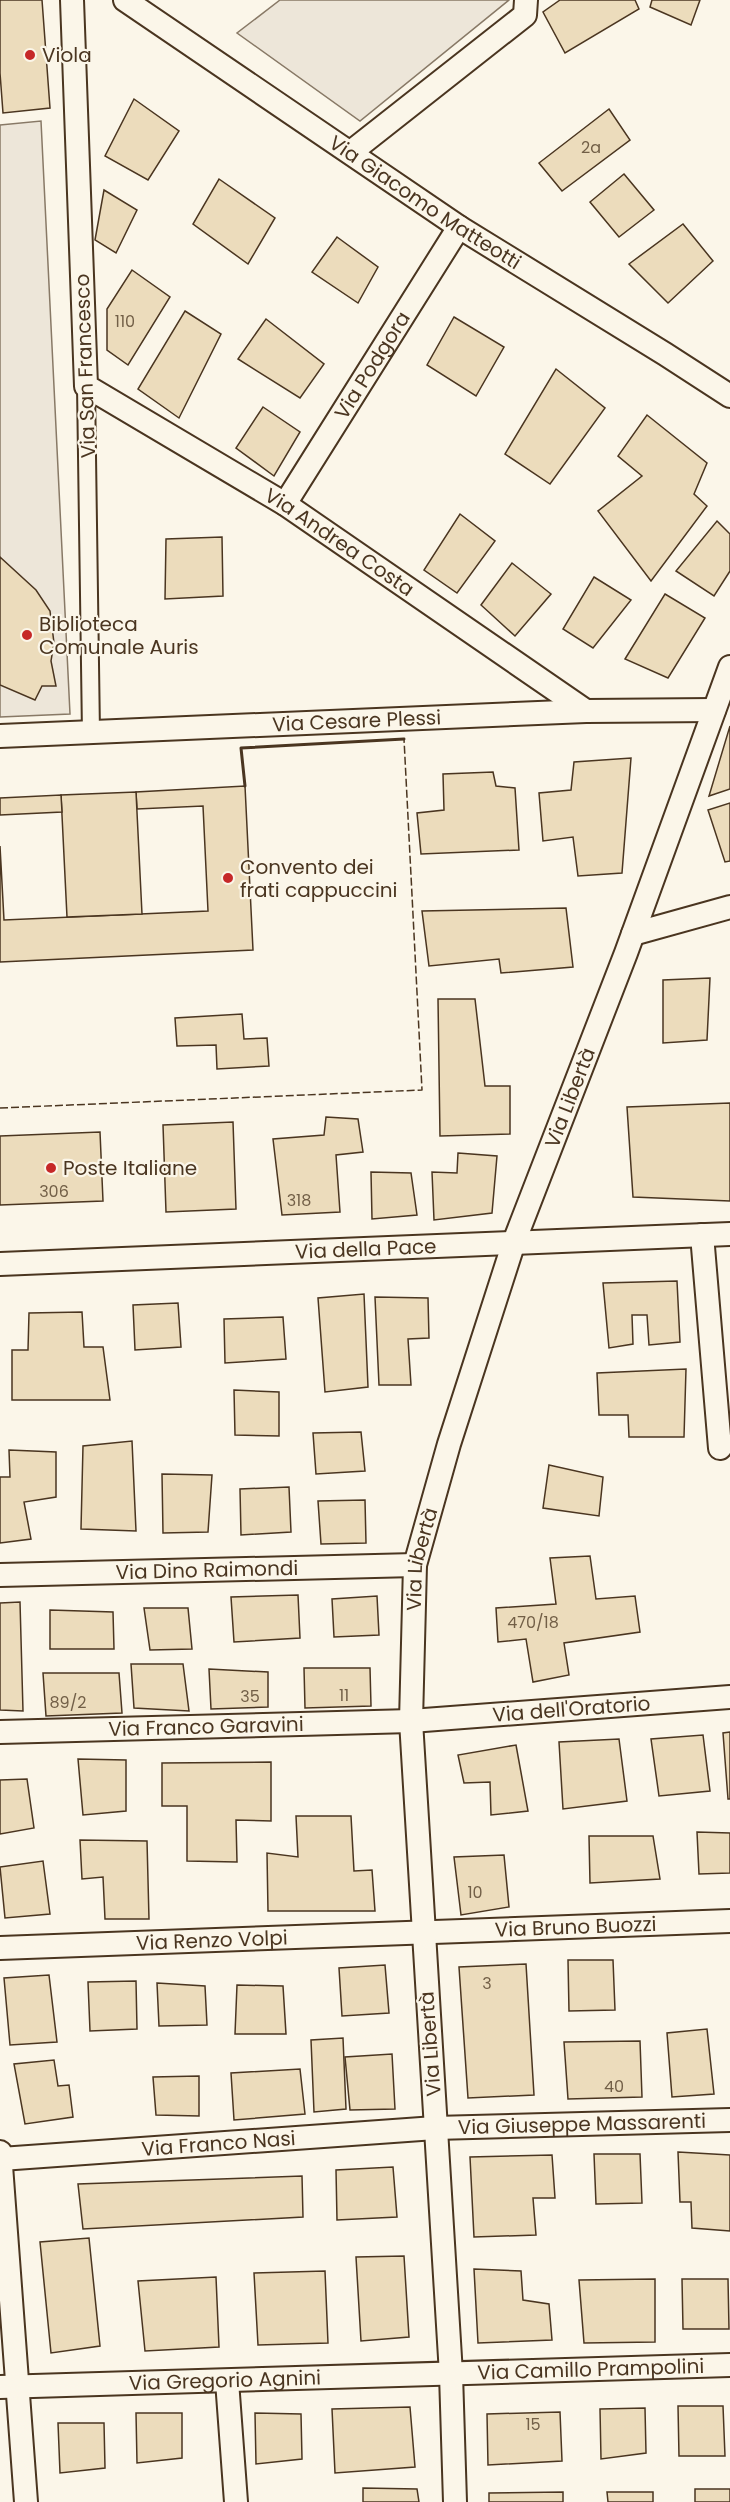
<svg xmlns="http://www.w3.org/2000/svg" width="730" height="2502" font-family="Poppins,sans-serif">
	<style>
		.green { fill: #ede6d9; stroke: #887966; stroke-width: 1.5 }
		.building { fill: #ecdcbc; stroke: #4a3520; stroke-width: 1.5 }
		.lines { fill: none; stroke-linecap: round; stroke-linejoin: round }
		.pedestrian-casing { stroke: #4a3520; stroke-width: 20 }
		.minor-casing { stroke: #4a3520; stroke-width: 26 }
		.pedestrian { stroke: #fbf6e9; stroke-width: 16 }
		.minor { stroke: #fbf6e9; stroke-width: 22 }
		.fence { stroke: #4a3520; stroke-width: 1.5; stroke-dasharray: 8 3; stroke-linecap: butt }
		.wall { stroke: #4a3520; stroke-width: 3 }
		.poi-dot { fill: #c62828; stroke: #fbf6e9; stroke-width: 2 }
		.labels { text-anchor: middle; dominant-baseline: central; stroke-width: 4.5; stroke-linejoin: round; paint-order: stroke }
		.number-label { font-size: 16px; fill: #725f47 }
		.poi-label { font-size: 20px; fill: #4a3520; stroke: #fbf6e9; text-anchor: start }
		.street-label { font-size: 20px; fill: #4a3520; stroke: #fbf6e9 }
	</style>
	<rect width="100%" height="100%" fill="#fbf6e9"/>
	<g class="green">
		<polygon points="280,0 509,0 360,121 237,33"/>
		<polygon points="41,121 70,714 0,717 0,125"/>
	</g>
	<g class="building">
		<polygon points="0,0 42,0 50,108 3,113 0,73"/>
		<polygon points="560,0 635,0 639,9 565,53 543,12"/>
		<polygon points="652,0 700,0 691,25 650,7"/>
		<polygon points="134,99 179,131 148,180 105,156"/>
		<polygon points="609,109 630,140 562,191 539,163"/>
		<polygon points="624,174 654,210 619,237 590,202"/>
		<polygon points="219,179 275,218 248,264 193,224"/>
		<polygon points="104,190 137,210 116,253 95,240"/>
		<polygon points="683,224 713,261 668,303 629,264"/>
		<polygon points="337,237 378,267 358,303 312,272"/>
		<polygon points="132,270 170,297 128,365 107,350 107,309"/>
		<polygon points="185,311 221,334 179,418 138,389"/>
		<polygon points="454,317 504,347 476,396 427,365"/>
		<polygon points="266,319 324,364 300,398 238,359"/>
		<polygon points="556,369 605,408 550,484 505,454"/>
		<polygon points="263,407 300,432 274,476 236,448"/>
		<polygon points="647,415 707,463 694,494 707,506 651,581 598,511 642,476 618,456"/>
		<polygon points="460,514 495,541 457,593 424,570"/>
		<polygon points="717,521 730,534 730,571 714,596 676,571"/>
		<polygon points="222,537 223,596 165,599 166,539"/>
		<polygon points="0,557 36,590 50,611 54,643 51,661 56,686 42,686 35,700 0,685"/>
		<polygon points="512,563 551,594 515,636 481,605"/>
		<polygon points="594,577 631,600 593,648 563,629"/>
		<polygon points="665,594 705,618 668,678 625,659"/>
		<polygon points="730,726 730,789 709,796"/>
		<polygon points="631,758 622,873 578,876 573,837 543,841 539,793 571,790 574,762"/>
		<polygon points="493,772 496,786 515,788 519,850 421,854 417,813 444,810 443,774"/>
		<polygon points="245,786 253,950 0,962 0,846 4,920 208,911 203,806 137,809 136,792"/>
		<polygon points="136,792 142,914 67,917 61,795"/>
		<polygon points="61,795 62,812 0,815 0,798"/>
		<polygon points="730,803 730,861 725,862 708,810"/>
		<polygon points="566,908 573,967 501,973 499,959 429,966 422,911"/>
		<polygon points="710,978 707,1040 663,1043 663,980"/>
		<polygon points="438,999 475,999 485,1086 510,1086 510,1134 440,1136"/>
		<polygon points="242,1014 244,1039 267,1038 269,1066 217,1069 216,1045 177,1046 175,1018"/>
		<polygon points="730,1103 730,1201 633,1197 627,1107"/>
		<polygon points="326,1117 358,1119 363,1152 336,1155 340,1212 282,1215 273,1139 324,1135"/>
		<polygon points="233,1122 236,1209 166,1212 163,1125"/>
		<polygon points="100,1132 103,1201 0,1205 0,1136"/>
		<polygon points="458,1153 497,1156 492,1213 434,1220 432,1172 457,1173"/>
		<polygon points="371,1172 411,1173 417,1215 372,1219"/>
		<polygon points="677,1281 680,1342 649,1345 647,1315 632,1315 633,1344 609,1348 603,1283"/>
		<polygon points="364,1294 368,1387 325,1392 318,1298"/>
		<polygon points="375,1297 428,1298 429,1338 408,1339 411,1385 379,1385"/>
		<polygon points="178,1303 181,1347 135,1350 133,1305"/>
		<polygon points="82,1312 84,1347 103,1347 110,1400 12,1400 12,1350 28,1350 29,1313"/>
		<polygon points="283,1317 286,1359 225,1363 224,1319"/>
		<polygon points="686,1369 684,1437 629,1437 628,1415 599,1415 597,1373"/>
		<polygon points="234,1390 279,1392 279,1436 235,1435"/>
		<polygon points="361,1432 365,1471 316,1474 313,1433"/>
		<polygon points="132,1441 136,1531 81,1529 83,1446"/>
		<polygon points="9,1450 56,1452 56,1497 24,1502 31,1539 0,1543 0,1477 10,1477"/>
		<polygon points="549,1465 603,1477 599,1516 543,1508"/>
		<polygon points="162,1474 212,1475 208,1532 163,1533"/>
		<polygon points="289,1487 291,1532 241,1535 240,1489"/>
		<polygon points="365,1500 366,1543 321,1544 318,1501"/>
		<polygon points="590,1556 596,1599 635,1596 640,1632 564,1643 569,1675 533,1682 526,1639 498,1642 496,1608 556,1604 550,1558"/>
		<polygon points="298,1595 300,1638 234,1642 231,1597"/>
		<polygon points="377,1596 379,1635 334,1637 332,1599"/>
		<polygon points="20,1602 23,1711 0,1710 0,1603"/>
		<polygon points="144,1608 188,1608 192,1649 150,1650"/>
		<polygon points="50,1610 113,1612 114,1649 50,1649"/>
		<polygon points="131,1664 183,1664 189,1711 134,1708"/>
		<polygon points="304,1668 370,1668 371,1706 305,1708"/>
		<polygon points="209,1669 268,1672 268,1707 211,1709"/>
		<polygon points="43,1673 119,1673 122,1713 46,1716"/>
		<polygon points="730,1732 730,1799 728,1799 723,1733"/>
		<polygon points="703,1735 710,1791 659,1796 651,1739"/>
		<polygon points="619,1739 627,1801 563,1809 559,1742"/>
		<polygon points="516,1745 528,1811 491,1815 490,1782 464,1783 458,1755"/>
		<polygon points="78,1759 126,1760 126,1811 83,1815"/>
		<polygon points="271,1762 271,1821 236,1820 237,1862 187,1861 187,1806 162,1806 162,1763"/>
		<polygon points="27,1779 34,1828 0,1834 0,1780"/>
		<polygon points="296,1816 351,1816 354,1871 372,1870 375,1911 268,1911 267,1853 298,1857"/>
		<polygon points="697,1832 730,1833 730,1873 699,1874"/>
		<polygon points="589,1836 653,1836 660,1879 590,1883"/>
		<polygon points="80,1840 147,1841 149,1919 105,1919 103,1877 82,1879"/>
		<polygon points="504,1855 509,1907 461,1915 454,1857"/>
		<polygon points="43,1861 50,1914 5,1918 0,1867"/>
		<polygon points="568,1960 613,1960 615,2010 569,2011"/>
		<polygon points="526,1964 534,2095 468,2098 459,1967"/>
		<polygon points="385,1965 389,2013 342,2016 339,1968"/>
		<polygon points="49,1975 57,2042 10,2045 4,1978"/>
		<polygon points="136,1981 137,2029 90,2031 88,1982"/>
		<polygon points="157,1983 205,1986 207,2025 159,2026"/>
		<polygon points="237,1985 283,1986 286,2034 235,2034"/>
		<polygon points="707,2029 714,2094 672,2097 667,2033"/>
		<polygon points="343,2038 346,2109 314,2112 311,2040"/>
		<polygon points="640,2041 642,2097 568,2099 564,2042"/>
		<polygon points="392,2054 395,2109 350,2110 345,2057"/>
		<polygon points="54,2060 58,2086 69,2085 73,2117 25,2124 14,2064"/>
		<polygon points="300,2069 305,2114 234,2120 231,2073"/>
		<polygon points="199,2076 199,2116 156,2115 153,2077"/>
		<polygon points="678,2152 730,2155 730,2231 692,2228 691,2202 680,2202"/>
		<polygon points="594,2154 640,2154 642,2203 596,2204"/>
		<polygon points="552,2155 555,2198 533,2198 536,2235 474,2237 470,2157"/>
		<polygon points="393,2167 397,2217 337,2220 336,2170"/>
		<polygon points="302,2176 303,2217 83,2229 78,2184"/>
		<polygon points="89,2238 100,2346 51,2353 40,2242"/>
		<polygon points="404,2256 409,2337 361,2341 356,2257"/>
		<polygon points="474,2269 521,2271 523,2300 549,2304 552,2340 478,2343"/>
		<polygon points="325,2271 328,2343 258,2345 254,2273"/>
		<polygon points="216,2277 219,2347 145,2351 138,2281"/>
		<polygon points="655,2279 655,2342 584,2343 579,2280"/>
		<polygon points="682,2279 728,2279 729,2329 683,2329"/>
		<polygon points="678,2406 723,2406 725,2456 679,2456"/>
		<polygon points="410,2407 415,2467 335,2473 332,2409"/>
		<polygon points="645,2408 646,2453 601,2459 600,2409"/>
		<polygon points="560,2412 562,2461 488,2465 487,2414"/>
		<polygon points="136,2413 182,2413 182,2458 137,2463"/>
		<polygon points="255,2413 301,2414 302,2459 256,2464"/>
		<polygon points="58,2423 104,2423 105,2468 60,2473"/>
		<polygon points="363,2488 417,2489 419,2502 363,2502"/>
		<rect x="695" y="2489" width="35" height="13"/>
		<polygon points="563,2492 563,2502 489,2502 489,2493"/>
		<polygon points="607,2492 653,2492 653,2502 608,2502"/>
	</g>
	<g class="lines">
		<g class="pedestrian-casing">
			<polyline id="pedestrian" points="86,386 91,733"/>
		</g>
		<g class="minor-casing">
			<g id="minor">
				<path id="s1" d="M72,0L86,386L285,504L586,711"/>
				<path id="s2" d="M125,0L459,227L665,354L730,396"/>
				<polyline points="351,152 525,15 526,0"/>
				<path id="s3" d="M285,504L459,227"/>
				<path id="s4" d="M0,736L586,711L714,710"/>
				<polyline points="633,934 730,907"/>
				<polyline points="702,1235 720,1448"/>
				<path id="s5" d="M0,1264L730,1234"/>
				<path id="s6" d="M0,1575L415,1565"/>
				<path id="s7" d="M0,1732L411,1721L730,1697"/>
				<path id="s8" d="M0,1948L730,1921"/>
				<polyline points="0,2152 26,2502"/>
				<path id="s9" d="M1,2159L435,2128L730,2120"/>
				<polyline points="227,2381 236,2502"/>
				<path id="s10" d="M0,2387L730,2365"/>
				<path id="s11" d="M455,2502L451,2374L411,1721L415,1565L449,1444L514,1242L626,953L730,667"/>
			</g>
		</g>
		<use href="#pedestrian" class="pedestrian"/>
		<use href="#minor" class="minor"/>
		<polyline class="fence" points="0,1108 422,1090 404,739"/>
		<polyline class="wall" points="245,786 241,748 404,739"/>
	</g>
	<g class="poi-dot">
		<circle cx="30" cy="55" r="6"/>
		<circle cx="27" cy="635" r="6"/>
		<circle cx="228" cy="878" r="6"/>
		<circle cx="51" cy="1168" r="6"/>
	</g>
	<g class="labels">
		<g class="number-label">
			<text x="591" y="147">2a</text>
			<text x="125" y="321">110</text>
			<text x="54" y="1191">306</text>
			<text x="299" y="1200">318</text>
			<text x="533" y="1622">470/18</text>
			<text x="344" y="1695">11</text>
			<text x="250" y="1696">35</text>
			<text x="68" y="1702">89/2</text>
			<text x="475" y="1892">10</text>
			<text x="487" y="1983">3</text>
			<text x="614" y="2086">40</text>
			<text x="533" y="2424">15</text>
		</g>
		<g class="poi-label">
			<text x="42" y="55">Viola</text>
			<text x="39" y="624">Biblioteca<tspan x="39" dy="23">Comunale Auris</tspan></text>
			<text x="240" y="867">Convento dei<tspan x="240" dy="23">frati cappuccini</tspan></text>
			<text x="63" y="1168">Poste Italiane</text>
		</g>
		<g class="street-label">
			<text stroke="none"><textPath href="#s2" startOffset="362">Via Giacomo Matteotti</textPath></text>
			<text stroke="none"><textPath href="#s3" startOffset="164">Via Podgora</textPath></text>
			<text transform="translate(85 366) rotate(-92)">Via San Francesco</text>
			<text stroke="none"><textPath href="#s1" startOffset="684">Via Andrea Costa</textPath></text>
			<text stroke="none"><textPath href="#s4" startOffset="357">Via Cesare Plessi</textPath></text>
			<text stroke="none"><textPath href="#s11" startOffset="1431">Via Libertà</textPath></text>
			<text stroke="none"><textPath href="#s5" startOffset="366">Via della Pace</textPath></text>
			<text stroke="none"><textPath href="#s11" startOffset="945">Via Libertà</textPath></text>
			<text stroke="none"><textPath href="#s6" startOffset="207">Via Dino Raimondi</textPath></text>
			<text stroke="none"><textPath href="#s7" startOffset="572">Via dell'Oratorio</textPath></text>
			<text stroke="none"><textPath href="#s7" startOffset="206">Via Franco Garavini</textPath></text>
			<text stroke="none"><textPath href="#s8" startOffset="576">Via Bruno Buozzi</textPath></text>
			<text stroke="none"><textPath href="#s8" startOffset="212">Via Renzo Volpi</textPath></text>
			<text transform="translate(430 2044) rotate(-94)">Via Libertà</text>
			<text stroke="none"><textPath href="#s9" startOffset="582">Via Giuseppe Massarenti</textPath></text>
			<text stroke="none"><textPath href="#s9" startOffset="218">Via Franco Nasi</textPath></text>
			<text stroke="none"><textPath href="#s10" startOffset="591">Via Camillo Prampolini</textPath></text>
			<text stroke="none"><textPath href="#s10" startOffset="225">Via Gregorio Agnini</textPath></text>
		</g>
	</g>
</svg>
